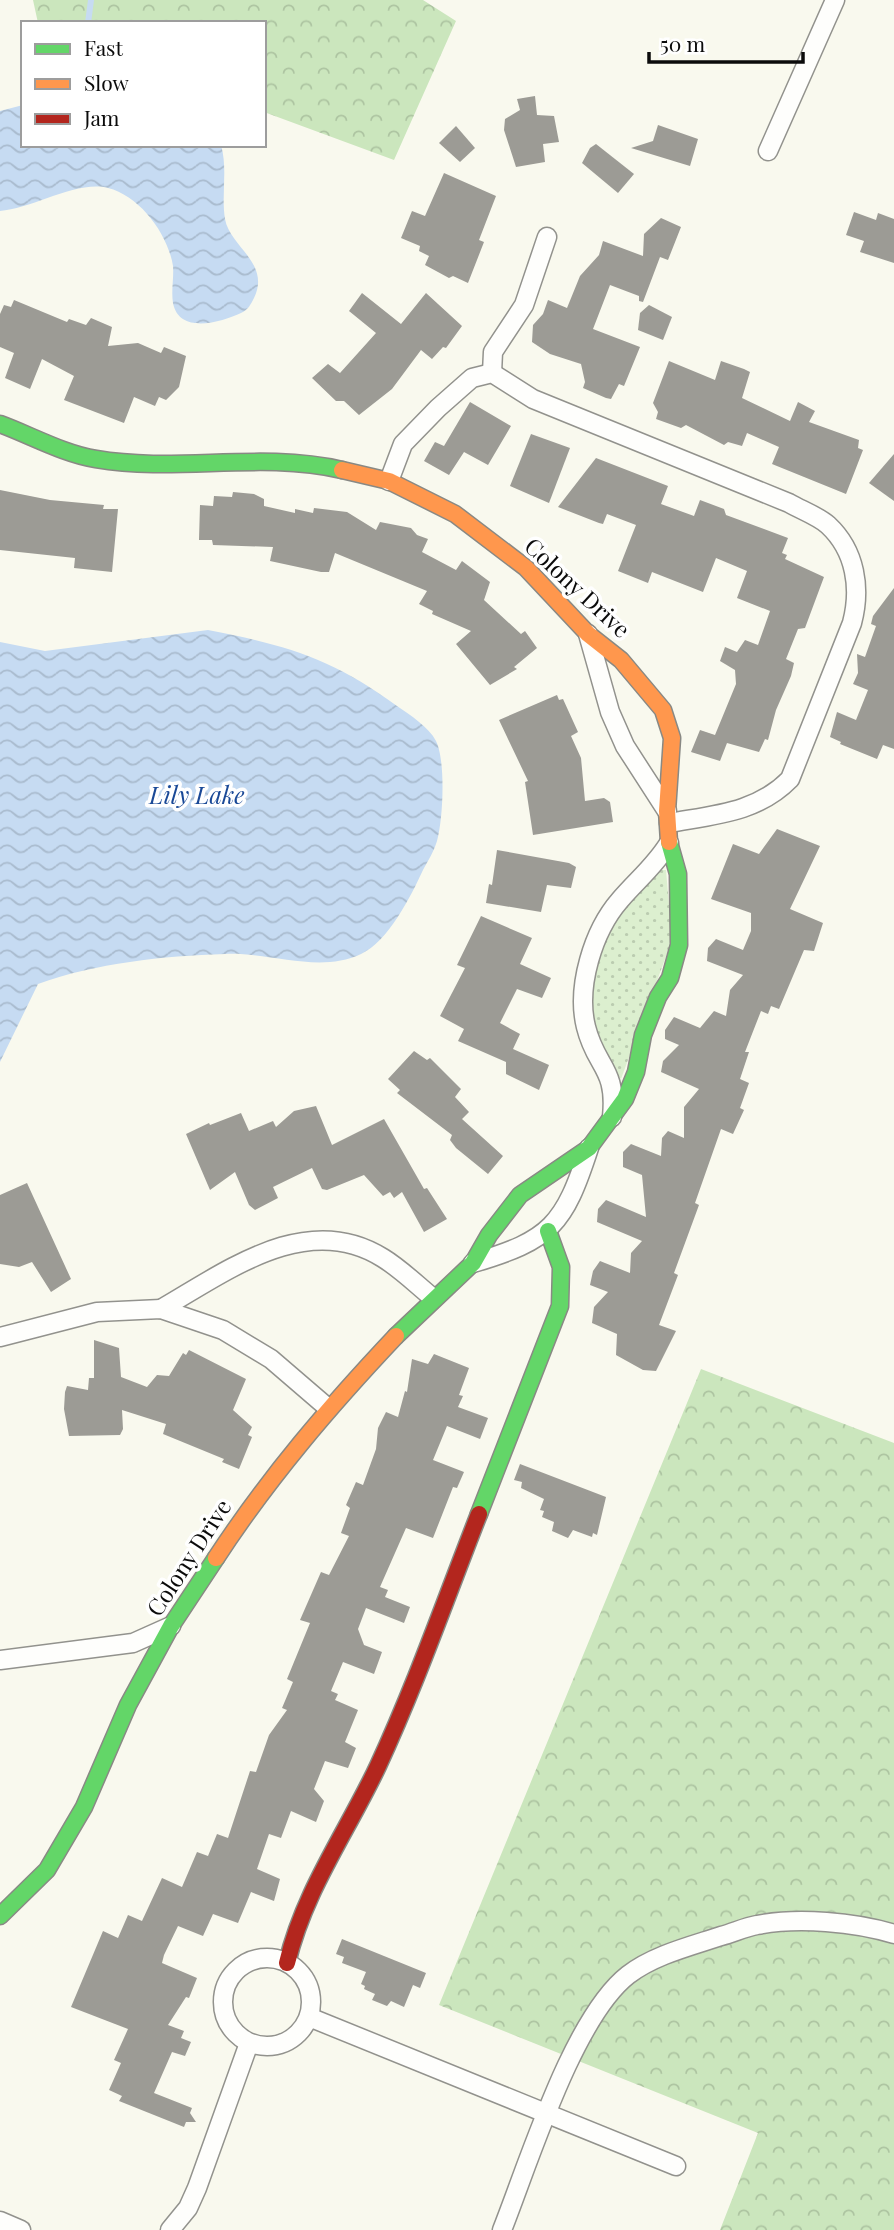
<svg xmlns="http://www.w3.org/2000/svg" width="894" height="2230" font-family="'Playfair Display',serif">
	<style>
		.grass { fill: url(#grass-dots) }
		.forest { fill: url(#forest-crowns) }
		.water { fill: url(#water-waves) }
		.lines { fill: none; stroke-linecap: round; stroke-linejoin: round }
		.stream { stroke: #c6dbf2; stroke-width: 6 }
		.building { fill: #9c9b95 }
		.street-casing { stroke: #92928d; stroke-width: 21 }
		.fast-casing { stroke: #898984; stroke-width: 19 }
		.slow-casing { stroke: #898984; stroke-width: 19 }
		.jam-casing { stroke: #898984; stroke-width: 19 }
		.street { stroke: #fefefc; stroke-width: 18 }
		.fast { stroke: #63d668; stroke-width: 16 }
		.slow { stroke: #ff974d; stroke-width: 16 }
		.jam { stroke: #b3261e; stroke-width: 16 }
		.labels { text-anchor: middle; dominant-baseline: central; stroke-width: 7; stroke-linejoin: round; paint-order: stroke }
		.street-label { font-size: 23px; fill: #0b0b0b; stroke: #fff }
		.water-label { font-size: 24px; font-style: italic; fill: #1a4997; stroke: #fff }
	</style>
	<defs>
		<pattern id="grass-dots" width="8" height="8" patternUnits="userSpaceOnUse" patternTransform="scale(1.75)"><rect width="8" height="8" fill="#dcefcf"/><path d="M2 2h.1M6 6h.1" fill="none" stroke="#bbccb0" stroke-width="1.8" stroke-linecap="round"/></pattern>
		<pattern id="forest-crowns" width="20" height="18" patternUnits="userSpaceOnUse" patternTransform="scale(1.75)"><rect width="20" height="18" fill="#cbe6bd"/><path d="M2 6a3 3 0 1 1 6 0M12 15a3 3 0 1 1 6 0" fill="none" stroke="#adc4a1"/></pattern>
		<pattern id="water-waves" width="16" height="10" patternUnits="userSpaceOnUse" patternTransform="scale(1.75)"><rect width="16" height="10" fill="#c6dbf2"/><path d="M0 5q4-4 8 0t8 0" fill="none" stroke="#a9bbce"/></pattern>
	</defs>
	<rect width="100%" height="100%" fill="#f9f9ee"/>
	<path class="grass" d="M659,870H666L672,940L621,1079C584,1038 584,975 609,927C620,904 641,887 659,870Z"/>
	<g class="forest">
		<polygon points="33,0 423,0 456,21 394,160 264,112 264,23 38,23"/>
		<polygon points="701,1369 894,1443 894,2230 720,2230 758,2133 439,2005"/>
	</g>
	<g class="water">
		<path d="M23,105V145H221C228,170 221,194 225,219C230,247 271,263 254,298C251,304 248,310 241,313C222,322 179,335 173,303C171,291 174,278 173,266C168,234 140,196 108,188C77,180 32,209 0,211V111Z"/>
		<path d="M208,630C286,645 332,658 397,706C410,715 429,727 436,741C446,761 443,820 437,841C434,851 428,861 423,870C411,896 388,942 361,954C319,974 270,952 225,954C163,956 96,963 38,984L0,1062V642L45,651Z"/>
	</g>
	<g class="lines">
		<polyline class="stream" points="88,23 91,0"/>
	</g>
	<g class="building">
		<polygon points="535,96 537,115 554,116 559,142 543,144 545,162 516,167 504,130 505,119 520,110 517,99"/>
		<polygon points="658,125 698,139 690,166 631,148 653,141"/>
		<polygon points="456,126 475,148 460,162 439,143"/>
		<polygon points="596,144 634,174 618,193 582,163 590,148"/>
		<polygon points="444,173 496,196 479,240 484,242 468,283 453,276 449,278 425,265 429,256 419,251 420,246 401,238 412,211 425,216"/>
		<polygon points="854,212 876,220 878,213 894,219 894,263 860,252 864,241 846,235"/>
		<polygon points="661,218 681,227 668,260 660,257 643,302 639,301 639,296 610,285 593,329 640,347 624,386 619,384 611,399 606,398 583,388 585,382 581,364 550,354 532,342 533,325 543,314 548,300 567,308 580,276 599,255 603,241 643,256 644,234"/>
		<polygon points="362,293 401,324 426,293 462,326 446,348 443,347 432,359 421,350 392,389 359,415 344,401 336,401 312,378 328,364 340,373 376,333 349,311"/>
		<polygon points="14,300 67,322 69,319 86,325 91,318 112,327 108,346 138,343 161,353 164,347 186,356 179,387 166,400 159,397 155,406 134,397 124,423 64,400 74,376 42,359 30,389 5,378 14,353 0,347 0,314 4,305 11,307"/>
		<polygon points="649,305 672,317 663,340 638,330 640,313"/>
		<polygon points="669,361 715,380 721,361 744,369 750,372 742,398 790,421 798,402 815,411 809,422 859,440 858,448 863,450 846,494 772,464 779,447 747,433 742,446 728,442 724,445 686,425 681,428 656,419 658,412 653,403"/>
		<polygon points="470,402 511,426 488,465 464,452 449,475 424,461 435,442 444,446"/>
		<polygon points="531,434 570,448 549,503 510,486"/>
		<polygon points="894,454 894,501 869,483"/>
		<polygon points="596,458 668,486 661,504 694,516 700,500 724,509 726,515 788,538 782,553 787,555 785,559 824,577 805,628 798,629 786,659 794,663 791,676 776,710 768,740 765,739 759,752 727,743 720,761 691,752 700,730 715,735 736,684 735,670 720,661 725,647 737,652 745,640 758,645 770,611 737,598 747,571 716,558 703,592 652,572 648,583 618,571 636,525 607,514 603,524 599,523 558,507"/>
		<polygon points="0,490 50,500 104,505 103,509 118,509 112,572 74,568 75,558 0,550"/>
		<polygon points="233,492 254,494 264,499 264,506 295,513 295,509 313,513 314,508 347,512 376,530 380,522 411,528 417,535 428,539 422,552 456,570 462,561 490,582 484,600 521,634 525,631 537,648 514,667 517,669 490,685 456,644 471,631 432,614 433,611 419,604 427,591 335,553 329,572 321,572 270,561 273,547 213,545 212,540 199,540 200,505 213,506 214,496 232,497"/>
		<polygon points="894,588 894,749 883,745 877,759 840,744 841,742 830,737 837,712 856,720 868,690 853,684 858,673 857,654 865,657 876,626 871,624 873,616"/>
		<polygon points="557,695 559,700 563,699 578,732 571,736 581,758 585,801 604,798 610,802 613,822 533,835 525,782 528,781 499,720"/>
		<polygon points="777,829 820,846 790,909 823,923 814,951 804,950 779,1009 771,1006 768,1014 761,1011 745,1052 749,1052 740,1079 749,1083 740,1108 744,1110 733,1134 721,1129 695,1203 699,1205 674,1273 678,1275 659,1325 676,1331 656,1371 643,1370 616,1355 617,1334 592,1323 594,1307 608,1292 590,1285 593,1271 600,1261 630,1273 631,1253 642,1241 597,1222 598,1209 606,1200 646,1217 642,1175 623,1167 623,1152 631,1144 661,1156 662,1138 668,1131 684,1138 684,1107 699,1089 661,1072 663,1061 679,1045 665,1039 665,1030 674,1017 700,1028 714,1011 726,1016 730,990 743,975 707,961 708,948 716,939 743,950 751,931 751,913 711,899 733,844 759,854"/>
		<polygon points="497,850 569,863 576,867 571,888 547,885 541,912 486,903 489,884 492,885"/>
		<polygon points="481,916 532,938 520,964 551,978 542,998 517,989 500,1023 520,1034 513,1049 549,1065 539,1090 506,1074 506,1062 458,1041 464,1029 440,1016 465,968 457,965"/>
		<polygon points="414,1051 427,1060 430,1058 461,1089 455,1097 469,1112 462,1119 503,1156 488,1174 456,1148 450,1140 452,1135 397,1093 400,1090 388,1079"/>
		<polygon points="316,1106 332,1145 384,1119 424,1189 427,1188 447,1219 424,1232 402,1192 394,1198 390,1192 383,1196 364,1175 327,1190 322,1189 312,1168 273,1187 278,1198 255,1210 249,1205 235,1172 210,1190 186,1134 209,1123 210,1125 241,1113 249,1131 273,1121 276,1127 294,1111"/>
		<polygon points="27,1183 71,1279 51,1292 32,1262 19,1267 0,1264 0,1195"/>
		<polygon points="94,1340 119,1348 121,1377 147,1387 157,1375 169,1376 183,1353 186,1355 189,1350 246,1379 233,1410 252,1427 248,1435 252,1437 239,1469 222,1462 224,1459 163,1434 166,1424 122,1410 123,1429 120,1435 69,1436 64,1409 65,1392 67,1386 88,1390 89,1378 94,1378"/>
		<polygon points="434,1354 469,1368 459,1395 463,1396 458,1407 488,1418 480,1439 447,1426 433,1460 464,1472 457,1488 453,1487 433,1538 406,1528 380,1587 388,1590 385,1597 410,1607 404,1623 366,1608 358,1629 364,1645 382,1652 374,1674 343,1662 331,1691 338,1694 335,1700 358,1710 345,1742 356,1748 348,1768 325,1761 314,1789 324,1801 316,1822 291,1811 281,1838 269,1834 257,1869 280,1879 274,1901 251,1892 238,1923 213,1914 203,1936 178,1926 164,1955 162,1963 197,1978 189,1998 186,1997 168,2025 184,2031 181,2038 191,2042 185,2056 172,2052 154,2093 192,2108 190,2113 196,2122 186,2122 184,2127 119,2101 122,2096 109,2090 121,2063 114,2060 128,2029 71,2007 103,1931 118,1938 128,1915 142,1921 162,1878 182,1887 197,1852 208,1856 217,1834 228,1838 250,1771 256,1772 269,1735 287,1710 282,1708 293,1682 287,1679 310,1623 300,1620 321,1572 329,1575 349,1536 341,1533 350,1508 346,1505 356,1482 363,1485 376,1449 378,1428 386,1412 398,1417 405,1391 407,1392 412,1359 428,1364"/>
		<polygon points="520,1464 606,1497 597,1535 593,1533 592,1537 573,1530 568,1538 552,1531 554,1522 542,1517 544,1511 540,1510 544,1499 521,1488 522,1482 514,1480"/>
		<polygon points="342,1939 426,1973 420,1988 413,1985 404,2007 391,2001 387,2006 372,2000 375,1994 364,1989 365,1986 361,1984 366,1972 342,1963 344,1957 336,1954"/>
	</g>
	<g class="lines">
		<g class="street-casing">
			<g id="street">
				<polyline points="768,151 835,0"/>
				<polyline points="492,373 493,352 524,305 547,237"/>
				<path d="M389,481L403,444L438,408L472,378L492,373L533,399L789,503C801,510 818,516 828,525C856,551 861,589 852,623L790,779C757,813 713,815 669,823"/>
				<polyline points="588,634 610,712 625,746 667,811"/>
				<path d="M612,1117C617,1067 596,1068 586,1027C576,987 593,931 620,900C637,880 655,866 669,843"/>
				<path d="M473,1263C551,1240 564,1225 589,1148"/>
				<path d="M161,1309C227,1271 307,1210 383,1258C401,1269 417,1285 433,1298"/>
				<polyline points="0,1337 97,1312 161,1309 223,1330 271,1359 328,1408"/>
				<polyline points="0,1660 133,1643 171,1626"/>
				<circle cx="267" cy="2002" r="44"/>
				<polyline points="309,2017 676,2166"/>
				<polyline points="0,2221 21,2230"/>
				<polyline points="170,2230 188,2208 197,2188 249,2043"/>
				<path d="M502,2230C529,2162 573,2018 628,1975C654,1955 691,1946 721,1936C733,1933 745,1927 757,1925C798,1917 855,1922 894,1934"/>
			</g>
		</g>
		<g class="fast-casing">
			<g id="fast">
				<path d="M0,424C30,435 64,454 96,459C177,473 260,451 342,470"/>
				<polyline points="396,1336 473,1263 489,1235 520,1195 589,1148 625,1099 636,1072 643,1035 658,997 670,978 679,945 678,874 669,842"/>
				<polyline points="479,1514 560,1306 561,1267 548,1231"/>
				<polyline points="0,1916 47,1870 84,1807 128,1705 171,1626 216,1558"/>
			</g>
		</g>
		<g class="slow-casing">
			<g id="slow">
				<polyline points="342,470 389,481 455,514 526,568 588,634 621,660 663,710 672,738 667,811 669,842"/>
				<path d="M216,1558C269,1477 330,1406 396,1336"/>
			</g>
		</g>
		<g class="jam-casing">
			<path id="jam" d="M287,1963C304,1891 347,1832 378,1766C416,1684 446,1598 479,1514"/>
		</g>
		<use href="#street" class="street"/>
		<use href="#fast" class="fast"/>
		<use href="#slow" class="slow"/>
		<use href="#jam" class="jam"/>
	</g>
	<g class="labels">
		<g class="street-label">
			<text transform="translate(578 587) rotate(43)">Colony Drive</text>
			<text transform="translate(188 1557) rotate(-57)">Colony Drive</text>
		</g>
		<g class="water-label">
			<text x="197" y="794">Lily Lake</text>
		</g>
	</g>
	<rect x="21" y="21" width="245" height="126" fill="#ffffff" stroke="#9d9d9d" stroke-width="2"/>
	<rect x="35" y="44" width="35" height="10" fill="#63d668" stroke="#9d9d9d" stroke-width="2"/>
	<text x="84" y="56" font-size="21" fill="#0b0b0b">Fast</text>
	<rect x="35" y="79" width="35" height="10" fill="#ff974d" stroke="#9d9d9d" stroke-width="2"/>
	<text x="84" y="91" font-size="21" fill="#0b0b0b">Slow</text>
	<rect x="35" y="114" width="35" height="10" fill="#b3261e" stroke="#9d9d9d" stroke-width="2"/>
	<text x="84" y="126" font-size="21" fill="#0b0b0b">Jam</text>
	<path d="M649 52v10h154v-10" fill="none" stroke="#0b0b0b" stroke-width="3.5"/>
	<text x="660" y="52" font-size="21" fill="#0b0b0b" stroke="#ffffff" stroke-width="5" paint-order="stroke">50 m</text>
</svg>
